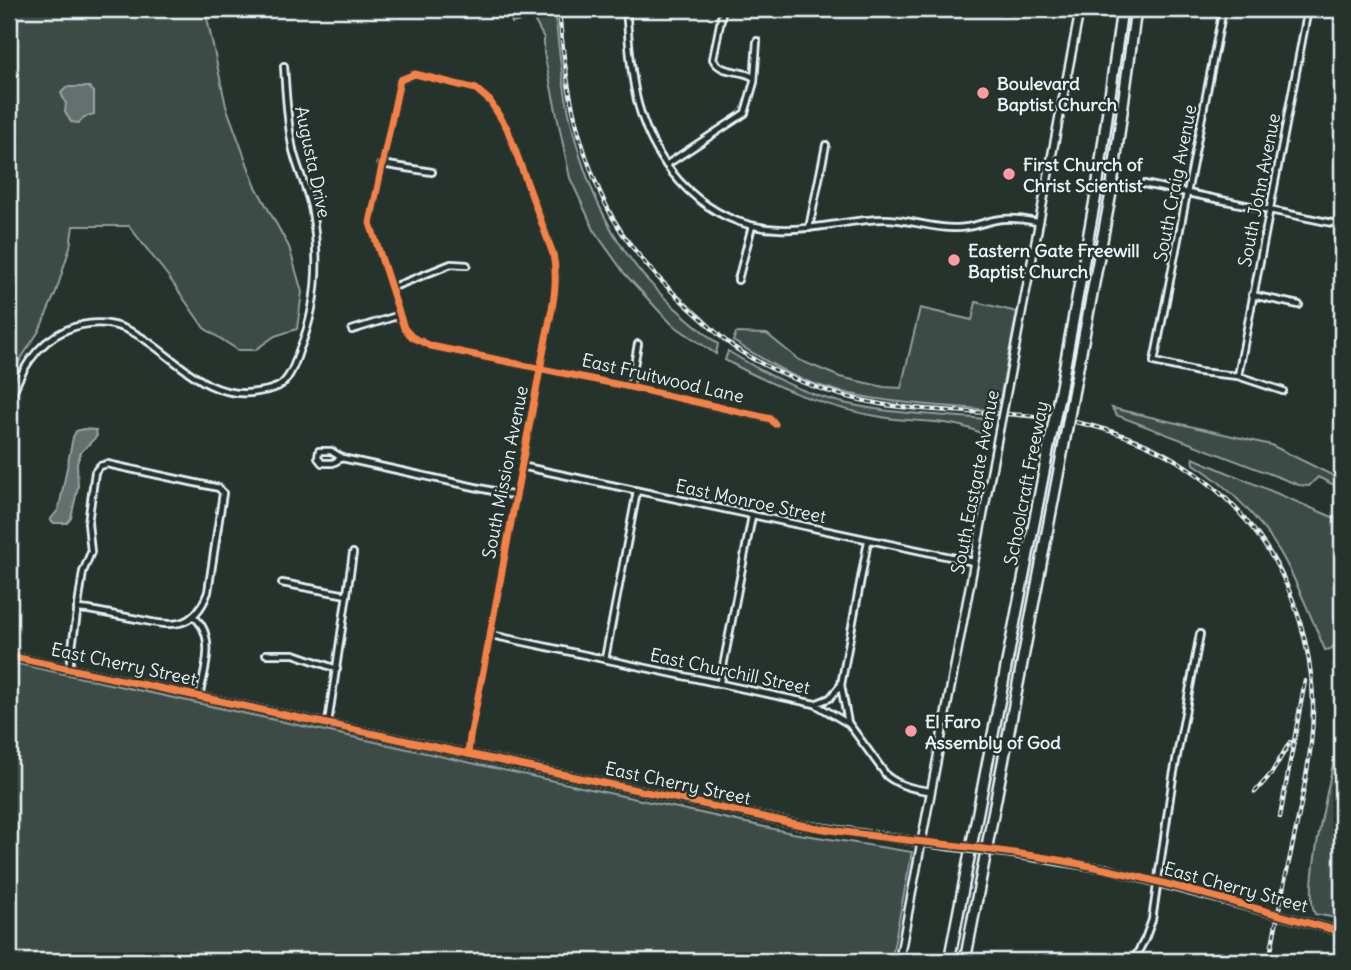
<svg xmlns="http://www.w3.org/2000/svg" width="1351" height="970" font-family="Delius,sans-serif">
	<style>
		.green { fill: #3e4b47; stroke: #939ea0; stroke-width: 2 }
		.water { fill: #636f6d; stroke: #98a3a5; stroke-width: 2 }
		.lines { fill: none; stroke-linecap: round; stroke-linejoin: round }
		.street-casing { stroke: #e8f1f8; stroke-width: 10 }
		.secondary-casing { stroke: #e8f1f8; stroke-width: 11 }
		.highway-casing { stroke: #e8f1f8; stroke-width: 14 }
		.street { stroke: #26332d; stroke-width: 4.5 }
		.secondary { stroke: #26332d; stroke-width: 6 }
		.highway { stroke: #26332d; stroke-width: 9 }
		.rail-casing { stroke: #e8f1f8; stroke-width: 4.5 }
		.rail { stroke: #26332d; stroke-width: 2; stroke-dasharray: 5; stroke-linecap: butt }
		.secondary-bridge-casing { stroke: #e8f1f8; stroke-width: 11; stroke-linecap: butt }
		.highway-bridge-casing { stroke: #e8f1f8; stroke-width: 14; stroke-linecap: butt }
		.secondary-bridge { stroke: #26332d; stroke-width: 6 }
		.highway-bridge { stroke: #26332d; stroke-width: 9 }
		.cycleway-casing { stroke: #26332d; stroke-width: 11 }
		.cycleway { stroke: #f48246; stroke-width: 7 }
		.poi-dot { fill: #ff9aa2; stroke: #26332d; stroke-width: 2.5 }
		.labels { text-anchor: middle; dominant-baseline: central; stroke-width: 5; stroke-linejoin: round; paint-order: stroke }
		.poi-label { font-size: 18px; font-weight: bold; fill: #e8f1f8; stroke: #26332d; text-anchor: start }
		.street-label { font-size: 18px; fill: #e8f1f8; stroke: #26332d }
	</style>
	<rect width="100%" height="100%" fill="#26332d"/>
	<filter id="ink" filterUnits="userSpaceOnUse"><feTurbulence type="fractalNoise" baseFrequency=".0143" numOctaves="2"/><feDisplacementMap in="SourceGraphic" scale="14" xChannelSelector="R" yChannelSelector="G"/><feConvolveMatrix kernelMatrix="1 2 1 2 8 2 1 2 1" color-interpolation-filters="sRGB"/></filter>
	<g filter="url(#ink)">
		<g class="green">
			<polygon points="9,9 205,9 226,106 255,185 289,247 302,292 297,329 275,336 255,350 238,350 204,328 168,276 129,226 73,226 70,247 56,292 39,331 20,360 9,385"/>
			<path d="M486,9H555C562,97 577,184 629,257C653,291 686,318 718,344L716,354L673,325L660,312L625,274L595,232L570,178L544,53V38L533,18L512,23L510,15L499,18L486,14Z"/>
			<path d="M976,302L1017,312L1000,399L990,410C925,404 855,403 794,376C773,366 753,353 733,341L736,333L767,334L799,360L840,377L884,387L901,388L920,308L972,320Z"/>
			<path d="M728,351C757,369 792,388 825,398C877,414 934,414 987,419L986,436C956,418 920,423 887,418C828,409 777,388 725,360Z"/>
			<polygon points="1112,408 1271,445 1342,480 1342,489 1318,477 1309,486 1299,485 1116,415"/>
			<path d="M1193,458L1342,521C1342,548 1347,623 1334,645C1331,650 1330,649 1325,650C1311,617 1298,583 1280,552C1259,518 1227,485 1194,464Z"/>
			<polygon points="9,662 792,833 912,852 891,961 9,961"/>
			<path d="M1342,722V919L1315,914C1301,890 1336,756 1342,722Z"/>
		</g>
		<g class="water">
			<polygon points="67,87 89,87 94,92 94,114 84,117 79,123 71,122 65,112 66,104 61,93"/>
			<polygon points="83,429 96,430 97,436 81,452 77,463 78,487 71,518 67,523 54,523 50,520 58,510 60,503 73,437 76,431"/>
		</g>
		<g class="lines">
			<g class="street-casing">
				<g id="street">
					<path d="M626,9C629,40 630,73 638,104C656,170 708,227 779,229C815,231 849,219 885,219C908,219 930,228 954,228C968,229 981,223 995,220C1010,217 1023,219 1037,222"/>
					<path d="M723,9L713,59C720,74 740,69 753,77"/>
					<polyline points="1223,9 1154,362 1199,372 1238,376 1283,391"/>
					<polyline points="381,164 432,172"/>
					<polyline points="666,165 745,113 754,82 757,41"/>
					<polyline points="1144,184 1342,225"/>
					<polyline points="809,228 826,145"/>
					<polyline points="738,280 752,226"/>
					<polyline points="391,288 451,264 467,265"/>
					<polyline points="1252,295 1299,305"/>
					<polyline points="352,330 400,315"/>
					<polyline points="1238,376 1308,9"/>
					<polyline points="630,387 638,344"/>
					<path d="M9,403C20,372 35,344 66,330C149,295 180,406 257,392C265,391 276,389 282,384C290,377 296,361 299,351C318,306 320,259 312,211C308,190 298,171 293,150C287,122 286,94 284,66"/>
					<polyline points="342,458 331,451 319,451 318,458 322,463 333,463 342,458 516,496"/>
					<polyline points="521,466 974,562"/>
					<polyline points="282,583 347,595"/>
					<path d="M193,616C217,635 205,670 199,696"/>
					<path d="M491,635L815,704L849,724L887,776C900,786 914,789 930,791"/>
					<polyline points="266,654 294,654 337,669"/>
					<polyline points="605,659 637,491"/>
					<path d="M69,668L83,572L91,552L88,523L95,472L100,466L107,464L219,488L223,493L208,592C194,630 172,627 137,619C121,616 105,613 89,610L77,609"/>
					<polyline points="720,682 752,516"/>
					<polyline points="815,704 830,698 840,686"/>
					<polyline points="328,723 353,553"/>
					<polyline points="848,723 841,685 868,541"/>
					<path d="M468,754L470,737C492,631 510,524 531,417C536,391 541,364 546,338C552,309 559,283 553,254L507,128L490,101L476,89L415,74L400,80L370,223L404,328L412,337L431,346L630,387L771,419L775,424"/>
					<polyline points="1133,961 1145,939 1152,920 1173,777 1200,634"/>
				</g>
			</g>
			<g class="secondary-casing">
				<g id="secondary">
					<polyline points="1006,395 1080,9"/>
					<polyline points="9,656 801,825 949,846"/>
					<polyline points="1009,853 1107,869 1342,932"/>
					<polyline points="899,961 999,431"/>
				</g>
			</g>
			<g class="highway-casing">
				<g id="highway">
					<polyline points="1061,387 1097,189 1122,9"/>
					<polyline points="1074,389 1111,193 1136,9"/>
					<polyline points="949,961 1049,446"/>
					<polyline points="965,961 1063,449"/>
				</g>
			</g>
			<use href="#street" class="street"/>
			<use href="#secondary" class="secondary"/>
			<use href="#highway" class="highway"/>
			<g class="rail-casing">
				<g id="rail">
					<path d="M559,9C564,75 575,140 604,201C626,248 665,287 703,320C713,330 724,340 735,348C778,376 830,395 880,404C940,414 1003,410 1064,420C1199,443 1294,537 1311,675C1318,727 1306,778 1296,829C1286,873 1277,917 1269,961"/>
					<polyline points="1255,792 1271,774 1290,742"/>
					<polyline points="1280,817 1305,681"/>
				</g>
			</g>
			<use href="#rail" class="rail"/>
			<g class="secondary-bridge-casing">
				<g id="secondary-bridge">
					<polyline points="999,431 1006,395"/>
					<polyline points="949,846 1009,853"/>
				</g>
			</g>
			<g class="highway-bridge-casing">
				<g id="highway-bridge">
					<polyline points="1049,446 1061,387"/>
					<polyline points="1063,449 1074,389"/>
				</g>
			</g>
			<use href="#secondary-bridge" class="secondary-bridge"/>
			<use href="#highway-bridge" class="highway-bridge"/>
			<g class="cycleway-casing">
				<g id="cycleway">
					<path d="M9,656L801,825C892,842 985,845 1075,863C1165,880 1253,909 1342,932"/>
					<path d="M468,754L470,737C492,631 510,524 531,417C536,391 541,364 546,338C552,309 559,283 553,254L507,128L490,101L476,89L415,74L400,80L370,223L404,328L412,337L431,346L630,387L771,419L775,424"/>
				</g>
			</g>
			<use href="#cycleway" class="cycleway"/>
		</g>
	</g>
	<g class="poi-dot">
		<circle cx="983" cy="93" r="7"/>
		<circle cx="1009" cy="174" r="7"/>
		<circle cx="954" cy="260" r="7"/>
		<circle cx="911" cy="731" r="7"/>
	</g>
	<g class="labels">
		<g class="poi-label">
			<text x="997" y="83">Boulevard<tspan x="997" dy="21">Baptist Church</tspan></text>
			<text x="1023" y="164">First Church of<tspan x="1023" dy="21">Christ Scientist</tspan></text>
			<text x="968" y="250">Eastern Gate Freewill<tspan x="968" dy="21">Baptist Church</tspan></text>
			<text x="925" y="721">El Faro<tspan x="925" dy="21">Assembly of God</tspan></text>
		</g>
		<g class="street-label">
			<text transform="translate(313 162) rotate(78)">Augusta Drive</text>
			<text transform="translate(1175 183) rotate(-79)">South Craig Avenue</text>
			<text transform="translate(1259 190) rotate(-79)">South John Avenue</text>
			<text transform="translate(663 378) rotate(13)">East Fruitwood Lane</text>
			<text transform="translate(505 472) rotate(-79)">South Mission Avenue</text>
			<text transform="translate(975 482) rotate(-79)">South Eastgate Avenue</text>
			<text transform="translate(1026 483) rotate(-79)">Schoolcraft Freeway</text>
			<text transform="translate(751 501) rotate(12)">East Monroe Street</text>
			<text transform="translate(124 664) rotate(12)">East Cherry Street</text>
			<text transform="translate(730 671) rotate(12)">East Churchill Street</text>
			<text transform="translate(678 783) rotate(12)">East Cherry Street</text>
			<text transform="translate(1236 887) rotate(15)">East Cherry Street</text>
		</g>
	</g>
	<rect width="1351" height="970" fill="none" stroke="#26332d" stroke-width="35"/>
	<rect x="18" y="18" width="1316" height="935" fill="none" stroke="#e8f1f8" stroke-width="2.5" filter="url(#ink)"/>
</svg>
